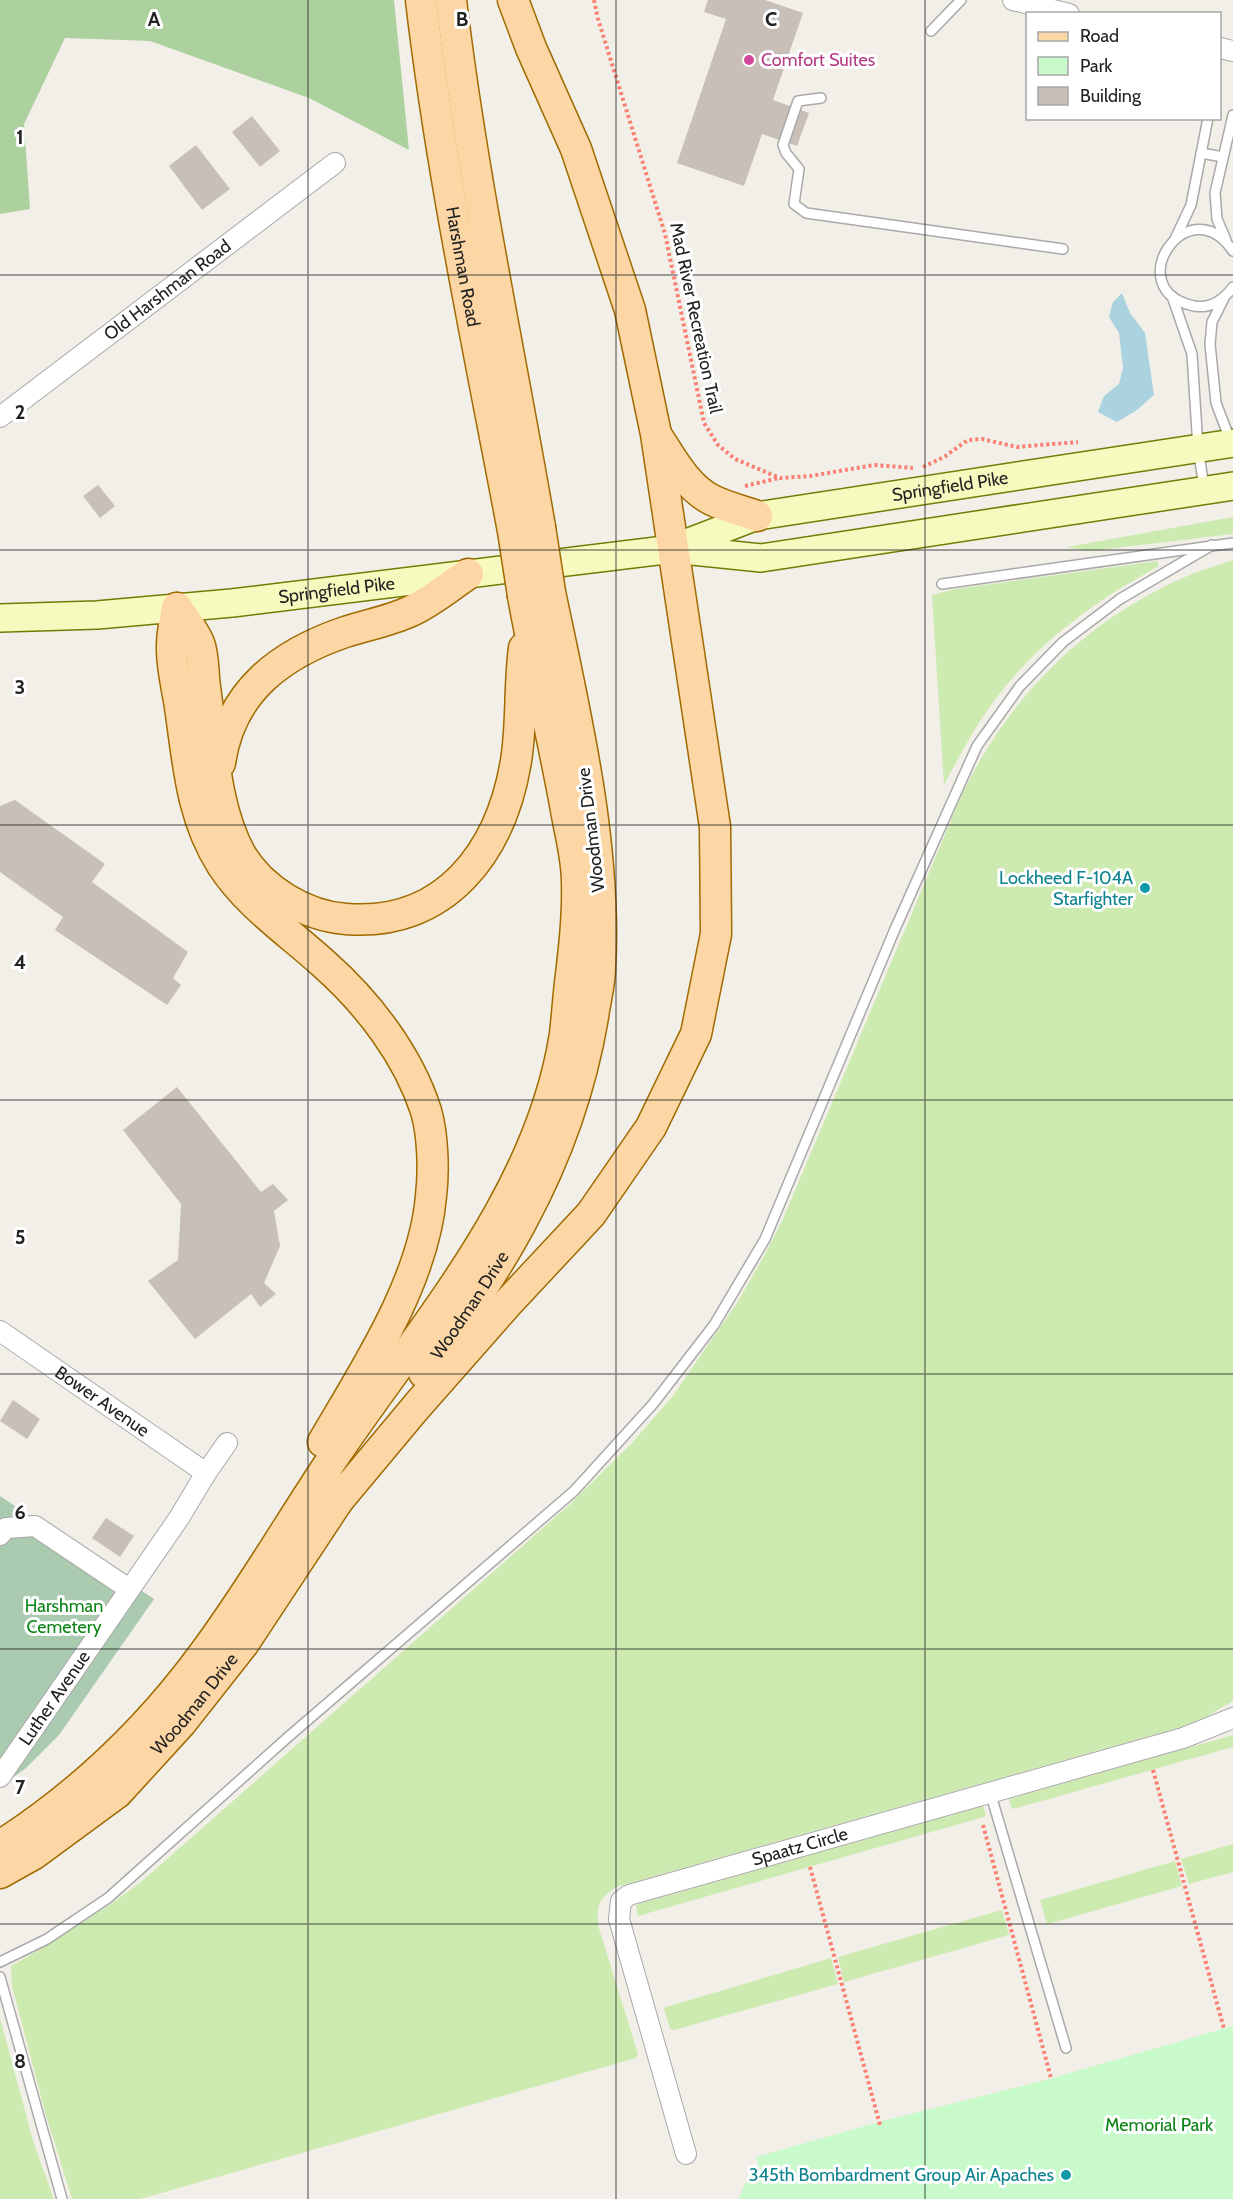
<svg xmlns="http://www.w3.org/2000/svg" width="1233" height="2199" font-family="Cabin,sans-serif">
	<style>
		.grass { fill: #cdebb0 }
		.forest { fill: #add19e }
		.cemetery { fill: #aacbaf }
		.park { fill: #c8facc }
		.water { fill: #aad3df }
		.building { fill: #c7bfb8 }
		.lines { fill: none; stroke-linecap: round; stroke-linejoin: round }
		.lane-casing { stroke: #a9a9a9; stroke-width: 12 }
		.street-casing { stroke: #a9a9a9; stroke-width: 22 }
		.secondary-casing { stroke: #707d05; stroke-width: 30 }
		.primary-casing { stroke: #a06b00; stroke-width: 33 }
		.path { stroke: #fa8072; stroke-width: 4; stroke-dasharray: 3 3; stroke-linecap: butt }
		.lane { stroke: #fff; stroke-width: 9 }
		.street { stroke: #fff; stroke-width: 20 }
		.secondary { stroke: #f7fabf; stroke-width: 27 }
		.primary { stroke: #fcd6a4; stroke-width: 30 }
		.primary-bridge-casing { stroke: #a06b00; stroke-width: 33; stroke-linecap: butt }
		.primary-bridge { stroke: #fcd6a4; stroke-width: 30 }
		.grid { fill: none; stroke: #222; stroke-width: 1.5; stroke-opacity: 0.55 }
		.hotel-dot { fill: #d1479c; stroke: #fff; stroke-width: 2 }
		.culture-dot { fill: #0f9aa8; stroke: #fff; stroke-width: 2 }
		.labels { text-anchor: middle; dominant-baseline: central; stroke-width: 6; stroke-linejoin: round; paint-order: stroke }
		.hotel-label { font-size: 18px; fill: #b23c85; stroke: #fff; text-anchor: start }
		.street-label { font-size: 18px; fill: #222; stroke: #fff }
		.culture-label { font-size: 18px; fill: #0d838f; stroke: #fff; text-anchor: end }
		.park-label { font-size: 18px; fill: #0c8416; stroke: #fff }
		.grid-label { font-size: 20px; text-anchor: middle; font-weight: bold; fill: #222; stroke: #fff; stroke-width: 6; stroke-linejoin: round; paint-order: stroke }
	</style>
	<rect width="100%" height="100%" fill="#f2efe9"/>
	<g class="grass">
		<polygon points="1233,517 1233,534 1090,551 1067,547"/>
		<path d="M1233,560V1701L1204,1718L1178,1728L616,1887C599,1900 597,1903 598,1925L638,2054L636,2058L140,2199H72L45,2112L12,1986L11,1966C57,1940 100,1913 142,1881L568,1506L630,1445L672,1397L737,1303L764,1256L783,1219L963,792C1011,695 1085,621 1185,577C1200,570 1217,566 1233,560Z"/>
		<path d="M1157,561L1159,566C1102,597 1046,636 1005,687C980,717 962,751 944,785L932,595L955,589Z"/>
		<polygon points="1233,1735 1233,1747 1013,1809 1011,1807 1009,1799"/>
		<polygon points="983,1806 986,1815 984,1817 638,1916 636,1905 638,1904"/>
		<polygon points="1233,1844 1233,1872 1189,1884 1181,1859"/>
		<polygon points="1175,1861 1182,1886 1047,1924 1040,1900"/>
		<polygon points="1002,1910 1009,1935 844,1982 838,1957"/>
		<polygon points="831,1958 838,1984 674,2030 670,2029 664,2009 666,2007"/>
		<polygon points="0,2018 34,2144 54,2199 0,2199"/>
	</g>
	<polygon class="forest" points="0,0 394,0 409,150 309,98 150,41 65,38 24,124 30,209 0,214"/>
	<polygon class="cemetery" points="0,1496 154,1599 59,1735 26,1768 0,1787"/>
	<path class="park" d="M1233,2026V2199H739C743,2186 748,2176 759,2167L756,2157L879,2122L1042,2081Z"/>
	<polygon class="water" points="1122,293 1130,313 1145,333 1154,395 1137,410 1117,422 1098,412 1104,396 1119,384 1123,368 1119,333 1109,317 1113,302"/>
	<g class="building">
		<polygon points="708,0 765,0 803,13 773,100 809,113 797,146 762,134 744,186 677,163 726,19 704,12"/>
		<polygon points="252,116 280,151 260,167 232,132"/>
		<polygon points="196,145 230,189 202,210 169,166"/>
		<polygon points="98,485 115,506 100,518 83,496"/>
		<polygon points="15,800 105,864 92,882 188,952 173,978 181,985 167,1005 55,930 63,917 0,872 0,806"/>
		<polygon points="177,1087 261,1192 273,1184 288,1200 274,1211 280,1246 264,1283 276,1294 260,1307 251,1294 195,1339 148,1281 178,1260 181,1204 123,1130"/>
		<polygon points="13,1400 40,1419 27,1439 0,1421"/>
		<polygon points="106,1518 134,1536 120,1557 92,1538"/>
	</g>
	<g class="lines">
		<g class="lane-casing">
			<g id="lane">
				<polyline points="931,31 961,0"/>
				<polyline points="821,98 798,101 783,145 786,153 799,169 794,204 806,213 1063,249"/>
				<polyline points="1201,153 1223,157"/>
				<polyline points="1175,239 1191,205 1208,118"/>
				<polyline points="1226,240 1217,219 1215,193 1233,115"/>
				<path d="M1233,251C1188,185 1118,290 1194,306C1211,309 1224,299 1233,287"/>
				<polyline points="1172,296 1192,354 1198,448 1204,487"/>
				<polyline points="1224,298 1212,322 1210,344 1216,403 1231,442"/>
				<polyline points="942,584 1233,543"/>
				<polyline points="990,1792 1066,2048"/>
				<polyline points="0,1962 47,1939 108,1898 287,1738 574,1491 653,1404 714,1325 765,1239 895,929 977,746 1020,686 1063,642 1120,599 1212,545"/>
				<polyline points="0,1977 62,2199"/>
			</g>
		</g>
		<g class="street-casing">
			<g id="street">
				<polyline points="1013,0 1069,14"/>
				<polyline points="1220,48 1233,51"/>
				<path id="s1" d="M0,417L335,163"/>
				<path id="s2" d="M0,1331L206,1473"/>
				<polyline points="0,1535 6,1528 35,1526 129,1589"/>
				<path id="s3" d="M0,1777L179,1518L206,1473L227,1443"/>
				<path id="s4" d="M686,2154L619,1919L621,1901L629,1895L1183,1738L1233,1718"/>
			</g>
		</g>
		<g class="secondary-casing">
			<g id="secondary">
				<path id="s5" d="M676,547L757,516L1233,443"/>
				<path id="s6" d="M0,618L97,615L232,603L673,549L761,558L1233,486"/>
			</g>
		</g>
		<g class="primary-casing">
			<g id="primary">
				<path id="s7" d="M421,0C442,179 480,355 513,531"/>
				<path d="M451,0C472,177 510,352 540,527"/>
				<path d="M659,439C673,461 688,488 712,500C726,507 743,511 757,516"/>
				<path d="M177,608C175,620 172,633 172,645C171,665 177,687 180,707C188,762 191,817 222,865C248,905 290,933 324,964C368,1003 408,1055 426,1111C433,1135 434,1171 431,1196C424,1281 365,1370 323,1442"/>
				<path d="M177,608C184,619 194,631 199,643C204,655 203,674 205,687C213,742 214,807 241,855C262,890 305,916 346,919C445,927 501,852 516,761C522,724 519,686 524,648"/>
				<path d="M220,763C230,691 281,654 345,632C366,625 390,621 411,611C431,602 450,586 468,574"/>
				<path id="s8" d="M424,1373C458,1324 494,1274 522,1221C556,1158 581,1088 593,1017C595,1001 600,984 600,968C607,845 575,712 550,592"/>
				<polyline points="336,1503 417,1406 506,1305 591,1214 651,1127 696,1034 716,934 715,827 656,434 630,310 576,149 531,48 513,0"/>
				<path d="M0,1846C81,1794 148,1730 205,1652C251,1590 290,1522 333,1458C422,1326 540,1196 565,1034C567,1017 568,1000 570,983C574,950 578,916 577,882C577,858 570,833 566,810C553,738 536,668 523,596"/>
				<path id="s9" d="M0,1873L34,1854L117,1793L181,1723L244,1643L347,1487"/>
			</g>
		</g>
		<g class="path">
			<polyline points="594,0 598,19 665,234 704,423 718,445 735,459 780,478 810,476 875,465 913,468"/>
			<polyline points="923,467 944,457 968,440 982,439 1017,447 1078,442"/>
			<polyline points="745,486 779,478"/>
			<polyline points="1153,1770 1224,2029"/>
			<polyline points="983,1825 1051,2078"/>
			<polyline points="810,1867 880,2125"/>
		</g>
		<use href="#lane" class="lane"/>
		<use href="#street" class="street"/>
		<use href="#secondary" class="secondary"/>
		<use href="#primary" class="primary"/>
		<g class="primary-bridge-casing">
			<g id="primary-bridge">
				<polyline points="540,527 550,592"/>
				<polyline points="513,531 523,596"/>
			</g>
		</g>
		<use href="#primary-bridge" class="primary-bridge"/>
	</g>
	<path class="grid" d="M308,0V2199M616,0V2199M925,0V2199M0,275H1233M0,550H1233M0,825H1233M0,1100H1233M0,1374H1233M0,1649H1233M0,1924H1233"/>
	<circle class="hotel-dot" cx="749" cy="60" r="6"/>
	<g class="culture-dot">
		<circle cx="1145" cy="888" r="6"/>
		<circle cx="1066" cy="2175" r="6"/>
	</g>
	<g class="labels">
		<g class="hotel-label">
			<text x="761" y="60">Comfort Suites</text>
		</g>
		<g class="street-label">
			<text stroke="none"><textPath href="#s7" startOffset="270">Harshman Road</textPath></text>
			<text stroke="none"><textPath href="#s1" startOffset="210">Old Harshman Road</textPath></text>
			<text transform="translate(696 318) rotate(78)">Mad River Recreation Trail</text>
			<text stroke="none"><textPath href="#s5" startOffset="282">Springfield Pike</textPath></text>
			<text stroke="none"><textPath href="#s6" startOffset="338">Springfield Pike</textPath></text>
			<text transform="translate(591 830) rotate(-97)">Woodman Drive</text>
			<text stroke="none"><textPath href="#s8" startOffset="82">Woodman Drive</textPath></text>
			<text stroke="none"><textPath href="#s2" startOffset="124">Bower Avenue</textPath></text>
			<text stroke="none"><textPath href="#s3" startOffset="96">Luther Avenue</textPath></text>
			<text stroke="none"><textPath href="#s9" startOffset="260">Woodman Drive</textPath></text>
			<text stroke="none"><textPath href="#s4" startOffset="450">Spaatz Circle</textPath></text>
		</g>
		<g class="culture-label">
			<text x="1133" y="878">Lockheed F-104A<tspan x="1133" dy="21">Starfighter</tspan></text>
			<text x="1054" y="2175">345th Bombardment Group Air Apaches</text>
		</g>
		<g class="park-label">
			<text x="64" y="1606">Harshman<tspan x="64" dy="21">Cemetery</tspan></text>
			<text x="1159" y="2125">Memorial Park</text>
		</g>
	</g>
	<g class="grid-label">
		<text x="154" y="26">A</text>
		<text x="462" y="26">B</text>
		<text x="771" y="26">C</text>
		<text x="20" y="144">1</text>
		<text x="20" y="419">2</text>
		<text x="20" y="694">3</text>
		<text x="20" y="969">4</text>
		<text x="20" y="1244">5</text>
		<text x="20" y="1519">6</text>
		<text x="20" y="1794">7</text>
		<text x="20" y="2068">8</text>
	</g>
	<rect x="1026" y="12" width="195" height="108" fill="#ffffff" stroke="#a7a7a7" stroke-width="1.5"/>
	<rect x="1038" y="32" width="30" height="9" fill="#fcd6a4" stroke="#a7a7a7" stroke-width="1.5"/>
	<text x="1080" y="42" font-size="18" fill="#222222">Road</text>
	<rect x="1038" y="57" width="30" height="18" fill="#c8facc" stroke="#a7a7a7" stroke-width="1.5"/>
	<text x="1080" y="72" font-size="18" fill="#222222">Park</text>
	<rect x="1038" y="87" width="30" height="18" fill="#c7bfb8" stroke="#a7a7a7" stroke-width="1.5"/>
	<text x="1080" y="102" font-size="18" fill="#222222">Building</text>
</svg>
